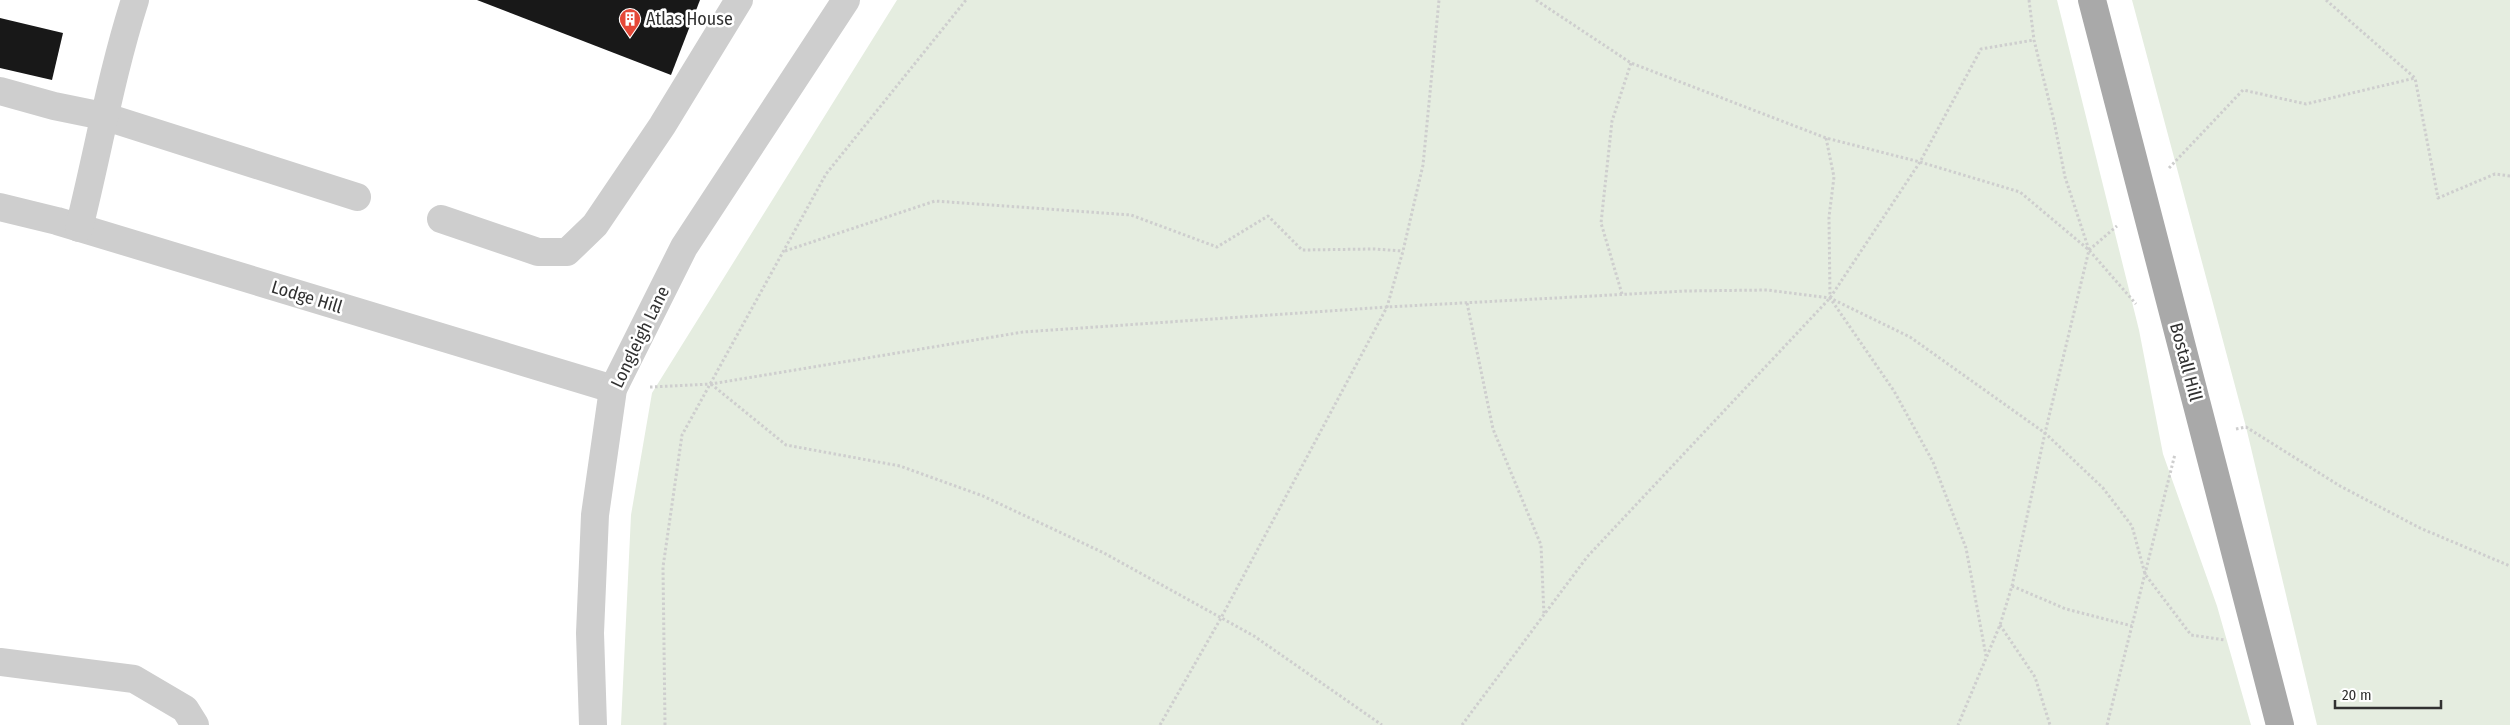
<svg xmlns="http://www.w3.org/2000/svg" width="2510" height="725" font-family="'Fira Sans Condensed',sans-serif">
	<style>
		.green { fill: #e5ede0 }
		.building { fill: #181818 }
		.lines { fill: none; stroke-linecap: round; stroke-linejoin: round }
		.path { stroke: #cecece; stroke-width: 3; stroke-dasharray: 2.5 2.5; stroke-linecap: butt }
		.minor { stroke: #cecece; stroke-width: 28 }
		.major { stroke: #a9a9a9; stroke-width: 28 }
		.labels { text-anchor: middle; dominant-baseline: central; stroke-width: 5; stroke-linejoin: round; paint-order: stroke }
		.poi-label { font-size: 18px; fill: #313131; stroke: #fff; text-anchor: start }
		.street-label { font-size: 18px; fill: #313131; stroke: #fff }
	</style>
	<rect width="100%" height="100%" fill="#fff"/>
	<g class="green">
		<polygon points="897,0 2057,0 2139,330 2163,454 2217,606 2251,725 621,725 631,515 652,393"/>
		<polygon points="2132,0 2510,0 2510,725 2317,725 2246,427"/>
	</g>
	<g class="building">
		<polygon points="477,0 700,0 671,75"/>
		<polygon points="0,18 63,33 52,80 0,68"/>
	</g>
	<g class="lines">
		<g class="path">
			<polyline points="1536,0 1631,63 1826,138 1920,162 2020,192 2089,250 2136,304"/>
			<polyline points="2029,0 2034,40 2054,121 2065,177 2089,250 2045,433 2103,488 2132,526 2145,574 2191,635 2225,640"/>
			<polyline points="2326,0 2415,78 2438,198 2495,174 2510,176"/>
			<polyline points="1826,138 1834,177 1829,217 1830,298 1894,391 1933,462 1966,548 1986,656"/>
			<polyline points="2169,168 2243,90 2306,104 2415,78"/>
			<polyline points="2089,250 2117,226"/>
			<polyline points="785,251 935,201 1131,215 1217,247 1268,216 1302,250 1374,249 1403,251"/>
			<polyline points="1622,294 1601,223 1612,121 1631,63"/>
			<polyline points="1467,303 1493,429 1541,545 1544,615"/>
			<polyline points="711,384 786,445 900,466 983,496 1104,553 1254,636 1382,725"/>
			<polyline points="650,387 711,384 1023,332 1387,307 1686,291 1767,290 1830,298 1910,337 2045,433 2012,586 2000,625 1958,725"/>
			<polyline points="2236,429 2246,427 2340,486 2420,528 2510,566"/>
			<polyline points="2012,586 2066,609 2132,626"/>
			<polyline points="2000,625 2035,677 2050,725"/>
			<polyline points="665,725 663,567 682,435 826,174 966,0"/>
			<polyline points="1160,725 1221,618 1387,307 1403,251 1423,165 1439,0"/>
			<polyline points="1462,725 1587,557 1830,298 1920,162 1981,49 2034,40"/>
			<polyline points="2107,725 2175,454"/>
		</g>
		<g class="minor">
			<polyline points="0,91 54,106 103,116 357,197"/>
			<polyline points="0,207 57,221 613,389"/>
			<polyline points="441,219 538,252 567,252 595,225 662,126 739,0"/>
			<path d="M79,228C98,152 111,75 135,0"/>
			<polyline points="0,662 134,679 185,709 195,725"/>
			<polyline points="593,725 590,633 595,515 613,389 684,247 846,0"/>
		</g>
		<polyline class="major" points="2092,0 2280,725"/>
	</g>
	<defs>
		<g id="building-pin" transform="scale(1.125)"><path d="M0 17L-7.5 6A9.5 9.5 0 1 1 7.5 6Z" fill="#e44837" stroke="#fff"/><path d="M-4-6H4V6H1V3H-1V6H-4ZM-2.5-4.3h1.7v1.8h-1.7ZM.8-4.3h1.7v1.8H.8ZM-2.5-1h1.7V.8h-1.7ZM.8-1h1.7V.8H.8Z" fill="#fff"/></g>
	</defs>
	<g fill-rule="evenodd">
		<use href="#building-pin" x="630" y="19"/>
	</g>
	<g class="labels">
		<g class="poi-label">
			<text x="646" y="19">Atlas House</text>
		</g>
		<g class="street-label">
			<text transform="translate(307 297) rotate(17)">Lodge Hill</text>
			<text transform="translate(640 337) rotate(-64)">Longleigh Lane</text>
			<text transform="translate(2186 362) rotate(75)">Bostall Hill</text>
		</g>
	</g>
	<path d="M2335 700v8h106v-8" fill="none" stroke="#313131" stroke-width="2.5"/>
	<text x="2342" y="700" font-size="15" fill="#313131" stroke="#ffffff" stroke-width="4" paint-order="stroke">20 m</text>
</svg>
